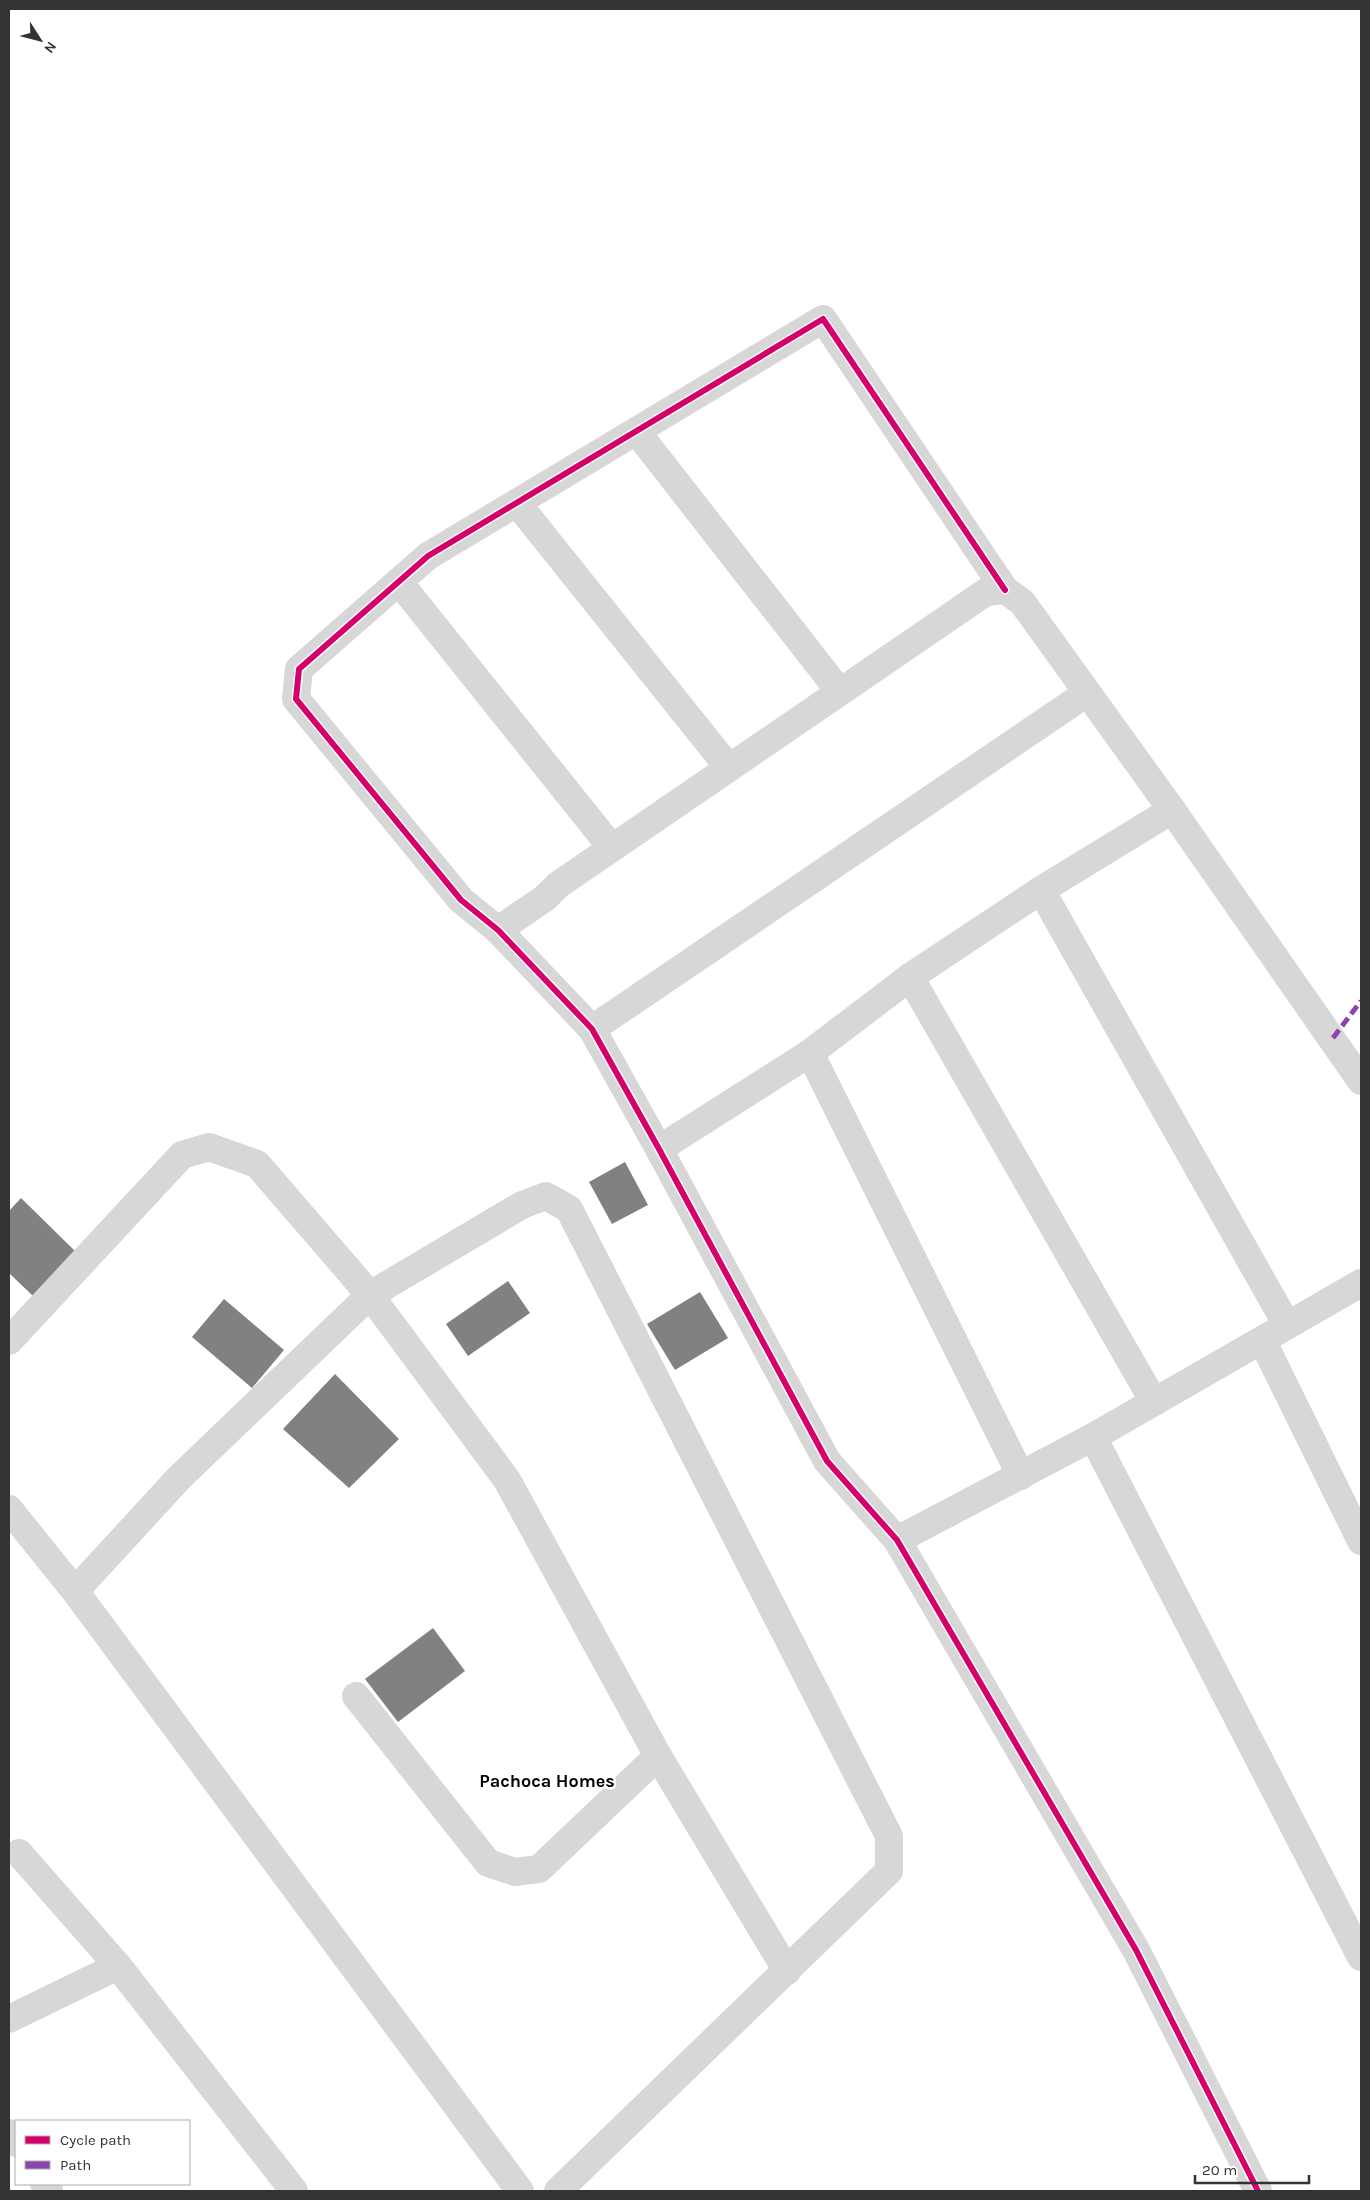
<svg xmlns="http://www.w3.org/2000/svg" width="1370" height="2200" font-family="Karla,sans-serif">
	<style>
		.building { fill: #818181 }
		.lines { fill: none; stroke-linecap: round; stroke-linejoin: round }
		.street { stroke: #d7d7d7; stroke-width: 28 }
		.quiet { stroke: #8e44ad; stroke-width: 5; stroke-dasharray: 10 5; stroke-linecap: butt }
		.cycleway-casing { stroke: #fff; stroke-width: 9 }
		.cycleway { stroke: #d6006c; stroke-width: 6 }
		.labels { text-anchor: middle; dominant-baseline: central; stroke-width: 5; stroke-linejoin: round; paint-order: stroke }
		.neighbourhood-label { font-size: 18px; font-weight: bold; fill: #000; stroke: #fff }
	</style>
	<rect width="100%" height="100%" fill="#fff"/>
	<g class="building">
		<polygon points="625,1162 648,1205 612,1224 589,1182"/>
		<polygon points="21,1198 76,1252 33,1296 9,1273 9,1211"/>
		<polygon points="508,1281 530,1313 468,1356 446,1324"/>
		<polygon points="700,1292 728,1338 675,1370 647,1324"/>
		<polygon points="224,1299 284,1350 252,1388 192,1337"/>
		<polygon points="335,1374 399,1439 349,1488 283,1429"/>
		<polygon points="433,1628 465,1671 398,1722 365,1679"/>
	</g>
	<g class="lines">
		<g class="street">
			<polyline points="637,432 840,692"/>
			<polyline points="517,503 729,768"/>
			<polyline points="399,582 612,848"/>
			<polyline points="1005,590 823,319 428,556 299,669 296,699 461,900 498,930 592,1029 659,1149 827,1461 897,1540 1136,1950 1258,2191"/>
			<polyline points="1041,890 1287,1325"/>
			<polyline points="498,930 545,898 558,885 986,592 1005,590 1022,602 1172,810 1361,1081"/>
			<polyline points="910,977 1154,1402"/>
			<polyline points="592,1029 1087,693"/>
			<polyline points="659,1149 810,1053"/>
			<polyline points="1262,1340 1361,1541"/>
			<polyline points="9,1341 182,1155 209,1147 257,1164 370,1295 507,1480 658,1756 787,1971"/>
			<polyline points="1093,1437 1361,1957"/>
			<polyline points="1021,1476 810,1053 910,977 1041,890 1172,810"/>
			<polyline points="9,1509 75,1591 520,2191"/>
			<polyline points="897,1540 1093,1437 1361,1283"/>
			<polyline points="75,1591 179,1478 370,1295 522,1205 546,1196 569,1209 889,1836 889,1871 558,2191"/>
			<polyline points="356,1696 488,1863 515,1872 539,1869 658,1756"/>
			<polyline points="19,1853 118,1966 294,2191"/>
			<polyline points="9,2019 118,1966"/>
			<polyline points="9,2133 16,2143"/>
			<polyline points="44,2184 49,2191"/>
		</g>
		<polyline class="quiet" points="1333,1038 1361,1001"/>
		<g class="cycleway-casing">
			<polyline id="cycleway" points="1005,590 823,319 428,556 299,669 296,699 461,900 498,930 592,1029 659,1149 827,1461 897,1540 1136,1950 1258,2191"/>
		</g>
		<use href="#cycleway" class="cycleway"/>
	</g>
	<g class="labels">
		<g class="neighbourhood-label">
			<text x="547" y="1781">Pachoca Homes</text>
		</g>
	</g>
	<rect width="1370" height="2200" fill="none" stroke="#333333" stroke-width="20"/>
	<rect x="15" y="2120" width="175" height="65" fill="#ffffff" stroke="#adadad"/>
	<rect x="25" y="2136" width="25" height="8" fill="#d6006c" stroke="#adadad"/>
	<text x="60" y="2145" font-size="15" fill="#333333">Cycle path</text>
	<rect x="25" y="2161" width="25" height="8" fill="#8e44ad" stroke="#adadad"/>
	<text x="60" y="2170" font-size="15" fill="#333333">Path</text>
	<g transform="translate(40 40) rotate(126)" stroke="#ffffff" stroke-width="4" paint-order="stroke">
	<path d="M0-4L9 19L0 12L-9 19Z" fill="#333333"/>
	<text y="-8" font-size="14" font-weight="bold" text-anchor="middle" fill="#333333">N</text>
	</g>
	<path d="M1195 2175v8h114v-8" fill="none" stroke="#333333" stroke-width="2.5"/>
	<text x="1202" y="2175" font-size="15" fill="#333333" stroke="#ffffff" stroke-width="4" paint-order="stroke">20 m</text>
</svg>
